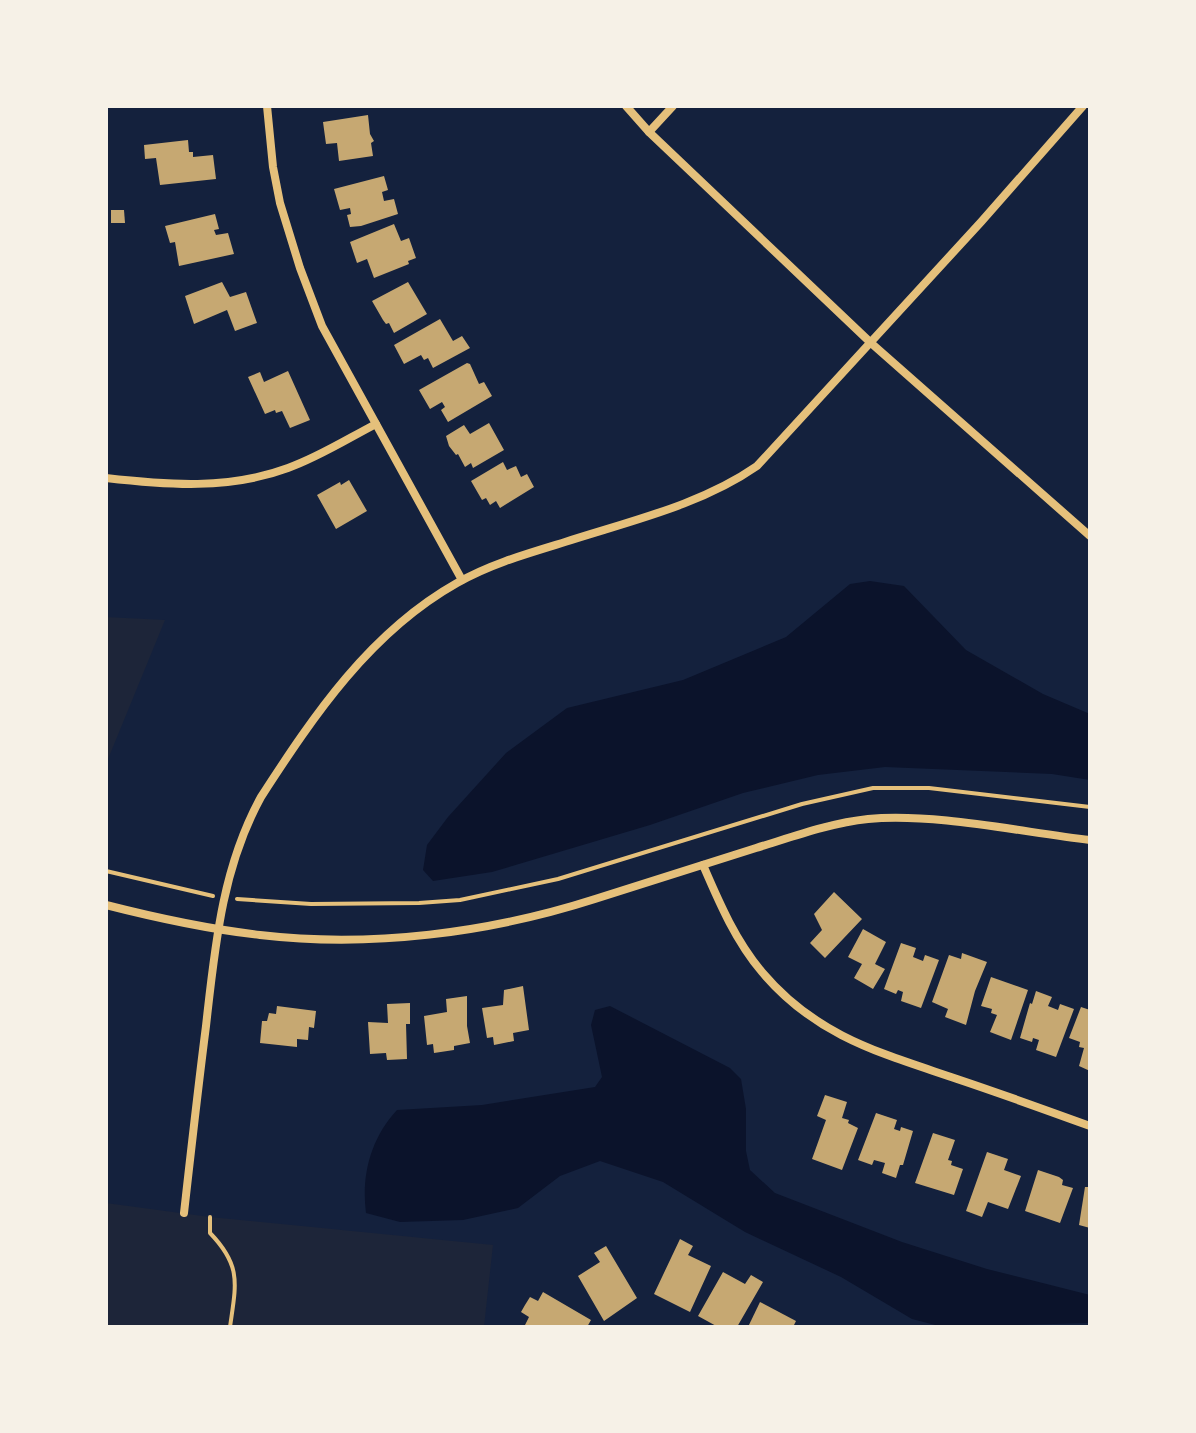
<svg xmlns="http://www.w3.org/2000/svg" width="1196" height="1433" font-family="Signika,sans-serif">
	<style>
		.green { fill: #1d2539 }
		.water { fill: #0b132b }
		.building { fill: #c6a872 }
		.lines { fill: none; stroke-linecap: round; stroke-linejoin: round }
		.path { stroke: #e5c07b; stroke-width: 4 }
		.minor { stroke: #e5c07b; stroke-width: 8 }
	</style>
	<rect width="100%" height="100%" fill="#14213d"/>
	<g class="green">
		<polygon points="106,617 165,620 106,764"/>
		<polygon points="106,1203 210,1217 493,1245 484,1327 106,1327"/>
	</g>
	<g class="water">
		<polygon points="870,581 904,586 966,650 1043,694 1090,714 1090,780 1052,774 885,767 818,775 743,793 650,825 492,872 433,881 423,870 427,845 448,817 506,753 567,708 683,680 786,637 850,584"/>
		<path d="M610,1006L730,1068L741,1079L746,1109V1151L750,1170L775,1193L902,1242L987,1269L1090,1295V1323L943,1327L912,1319L841,1277L745,1232L663,1182L600,1161L560,1176L518,1208L463,1220L400,1222L366,1213C361,1175 371,1138 397,1110L482,1105L595,1087L602,1077L591,1025L595,1010Z"/>
	</g>
	<g class="building">
		<polygon points="368,115 370,134 374,141 371,143 373,156 339,161 337,143 326,144 323,122"/>
		<polygon points="188,140 189,152 193,152 193,157 213,155 216,179 160,185 156,158 145,159 144,145"/>
		<polygon points="384,176 388,190 382,192 384,201 394,199 398,214 361,226 350,227 347,215 351,214 350,208 340,210 334,189"/>
		<polygon points="111,210 124,210 125,223 111,223"/>
		<polygon points="215,214 219,229 214,230 216,235 228,233 234,254 179,266 175,242 170,243 165,226"/>
		<polygon points="394,224 401,241 409,238 416,258 408,261 409,264 374,278 367,259 357,263 350,242"/>
		<polygon points="222,282 230,297 246,292 257,323 235,331 227,310 194,324 185,296"/>
		<polygon points="408,282 427,314 394,333 389,323 386,324 383,320 372,301"/>
		<polygon points="440,319 453,341 462,336 470,348 433,368 428,358 424,360 421,355 404,364 394,345"/>
		<polygon points="467,363 470,364 479,384 484,382 492,396 448,422 441,410 445,407 442,402 430,409 419,390"/>
		<polygon points="288,371 310,420 290,428 282,411 276,413 275,410 265,414 248,377 260,372 264,382"/>
		<polygon points="489,423 504,450 473,468 471,463 465,467 458,454 456,455 449,446 446,436 464,425 470,434"/>
		<polygon points="503,462 507,470 516,466 521,477 527,474 534,487 500,508 496,501 490,505 486,498 482,500 471,481"/>
		<polygon points="349,480 367,511 336,529 317,495 340,482 341,485"/>
		<polygon points="834,892 862,919 825,958 810,943 822,930 814,914"/>
		<polygon points="863,929 886,942 875,964 885,969 873,989 854,978 862,964 848,957"/>
		<polygon points="901,943 916,948 913,957 923,961 925,955 939,960 921,1008 901,1001 903,992 898,990 896,994 884,989"/>
		<polygon points="962,953 987,962 975,991 966,1025 945,1017 948,1009 932,1002 949,955 961,959"/>
		<polygon points="991,977 1028,990 1011,1040 990,1032 997,1015 991,1013 992,1009 981,1006"/>
		<polygon points="523,986 529,1030 513,1033 514,1041 494,1045 493,1037 487,1038 482,1008 503,1005 504,990"/>
		<polygon points="1036,991 1052,997 1048,1006 1058,1010 1060,1004 1074,1009 1056,1057 1036,1050 1039,1040 1033,1038 1032,1042 1020,1038 1030,1003 1032,1004"/>
		<polygon points="467,996 467,1026 470,1043 454,1046 454,1050 434,1053 433,1044 427,1045 424,1016 447,1012 446,999"/>
		<polygon points="410,1003 410,1024 406,1024 407,1059 387,1060 386,1053 370,1054 368,1022 388,1023 387,1004"/>
		<polygon points="277,1006 316,1011 314,1028 309,1027 308,1040 297,1039 297,1047 260,1043 262,1021 267,1021 269,1013 276,1014"/>
		<polygon points="1081,1007 1090,1010 1090,1071 1079,1066 1084,1048 1079,1047 1080,1042 1069,1038"/>
		<polygon points="825,1095 847,1102 842,1118 849,1120 848,1123 858,1128 842,1170 812,1159 826,1120 817,1116"/>
		<polygon points="876,1113 897,1120 894,1129 900,1131 901,1127 913,1131 903,1165 900,1165 896,1178 882,1173 885,1163 874,1160 872,1165 858,1160"/>
		<polygon points="933,1133 955,1140 948,1160 952,1161 951,1165 963,1169 954,1195 915,1183"/>
		<polygon points="987,1152 1008,1159 1004,1170 1021,1176 1008,1209 988,1202 982,1217 966,1211"/>
		<polygon points="1038,1170 1059,1177 1063,1180 1062,1185 1073,1188 1060,1223 1025,1211"/>
		<polygon points="1085,1187 1090,1187 1090,1228 1079,1225"/>
		<polygon points="680,1239 693,1246 688,1255 711,1266 690,1312 654,1294"/>
		<polygon points="606,1246 637,1298 604,1321 578,1276 600,1262 594,1253"/>
		<polygon points="723,1272 745,1284 751,1275 763,1282 737,1327 718,1327 698,1316"/>
		<polygon points="543,1292 591,1320 587,1327 524,1327 529,1317 521,1312 525,1305 530,1297 538,1301"/>
		<polygon points="760,1302 796,1321 793,1327 748,1327"/>
	</g>
	<g class="lines">
		<g class="path">
			<polyline points="106,871 213,896"/>
			<polyline points="237,899 311,904 419,903 460,900 558,879 802,804 873,788 929,788 1090,807"/>
			<path d="M210,1217V1233C242,1266 236,1284 230,1327"/>
		</g>
		<g class="minor">
			<polyline points="267,106 273,167 280,203 300,268 322,326 462,580"/>
			<polyline points="626,106 649,132 871,343 1090,536"/>
			<polyline points="649,132 673,106"/>
			<path d="M106,478C167,485 229,490 288,468C319,457 347,439 376,424"/>
			<path d="M703,865C719,902 735,940 762,972C817,1037 881,1053 957,1079C1002,1094 1046,1110 1090,1126"/>
			<path d="M106,905C157,918 208,929 260,935C371,948 489,933 595,899C649,882 703,865 756,848C792,837 830,823 868,819C936,813 1021,832 1090,840"/>
			<path d="M184,1213C191,1151 198,1088 206,1026C215,946 222,868 261,797C314,715 370,632 457,583C490,564 529,553 565,542C630,521 701,505 757,466L981,222L1083,106"/>
		</g>
	</g>
	<rect width="1196" height="1433" fill="none" stroke="#f6f1e7" stroke-width="216"/>
</svg>
